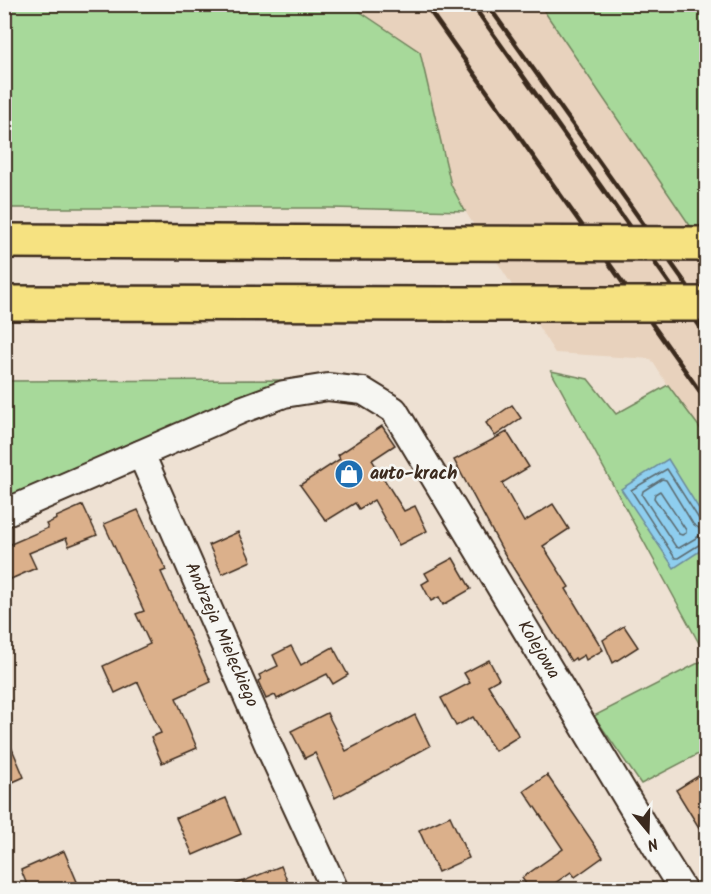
<svg xmlns="http://www.w3.org/2000/svg" width="711" height="894" font-family="Kalam,sans-serif">
	<style>
		.built { fill: #e8d2bd }
		.green { fill: #a7d99a; stroke: #71825c; stroke-width: 1.5 }
		.water { fill: #8eceef; stroke: #6d8c9b; stroke-width: 1.5 }
		.lines { fill: none; stroke-linecap: round; stroke-linejoin: round }
		.shore { stroke: #5c6c72; stroke-width: 1.5 }
		.building { fill: #dbb08b; stroke: #3b2a1e; stroke-width: 1.5 }
		.street-casing { stroke: #3b2a1e; stroke-width: 30 }
		.highway-casing { stroke: #3b2a1e; stroke-width: 38 }
		.street { stroke: #f6f6f2; stroke-width: 26 }
		.highway { stroke: #f6e281; stroke-width: 33 }
		.rail { stroke: #3b2a1e; stroke-width: 4.5 }
		.highway-bridge-casing { stroke: #3b2a1e; stroke-width: 38; stroke-linecap: butt }
		.highway-bridge { stroke: #f6e281; stroke-width: 33 }
		.labels { text-anchor: middle; dominant-baseline: central; stroke-width: 5; stroke-linejoin: round; paint-order: stroke }
		.poi-label { font-size: 18px; font-weight: bold; fill: #3b2a1e; stroke: #f6f6f2; text-anchor: start }
		.street-label { font-size: 18px; fill: #3b2a1e; stroke: #f6f6f2 }
	</style>
	<rect width="100%" height="100%" fill="#eee1d3"/>
	<filter id="ink" filterUnits="userSpaceOnUse"><feTurbulence type="fractalNoise" baseFrequency=".0167" numOctaves="2"/><feDisplacementMap in="SourceGraphic" scale="12" xChannelSelector="R" yChannelSelector="G"/><feConvolveMatrix kernelMatrix="1 2 1 2 8 2 1 2 1" color-interpolation-filters="sRGB"/></filter>
	<g filter="url(#ink)">
		<polygon class="built" points="350,5 540,5 706,250 706,446 651,359 555,353 465,211 451,185 420,52"/>
		<g class="green">
			<polygon points="350,5 420,52 451,185 465,211 330,208 5,208 5,5"/>
			<polygon points="540,5 706,5 706,233 695,233"/>
			<polygon points="551,371 588,379 616,414 668,385 706,436 706,656"/>
			<polygon points="289,380 5,504 5,381"/>
			<polygon points="706,659 706,750 641,784 594,716"/>
		</g>
		<polygon class="water" points="668,459 706,520 706,547 674,568 621,489"/>
		<g class="lines">
			<g class="shore">
				<polygon points="662,479 666,480 693,524 703,531 701,535 679,548 676,547 642,495 643,491"/>
				<polygon points="660,491 686,530 686,533 682,535 679,534 654,498 655,494"/>
				<polyline points="706,522 699,519 667,469 631,490 675,558 678,558 702,543 706,542"/>
			</g>
		</g>
		<g class="building">
			<polygon points="512,405 521,418 495,436 486,423"/>
			<polygon points="382,426 395,445 372,460 404,511 415,506 427,531 399,545 374,500 359,509 355,503 326,521 300,485 340,459 338,455"/>
			<polygon points="507,432 529,467 502,483 524,522 553,504 569,529 543,546 569,587 566,589 603,650 586,660 584,655 576,660 575,658 571,661 504,553 454,460"/>
			<polygon points="83,505 97,535 69,546 66,538 29,553 36,568 4,582 4,547 48,528 46,524 57,519 56,517"/>
			<polygon points="138,510 166,570 161,572 211,682 176,698 197,748 162,763 151,737 161,733 138,682 115,693 103,666 150,644 136,614 144,611 104,524"/>
			<polygon points="238,532 251,561 222,574 209,545"/>
			<polygon points="453,558 471,589 443,605 439,597 431,601 422,584 429,580 425,573"/>
			<polygon points="624,626 638,647 613,663 603,640"/>
			<polygon points="291,646 301,665 333,647 348,675 333,684 327,674 277,699 275,695 266,699 258,681 261,679 259,675 278,666 273,655"/>
			<polygon points="489,660 499,679 488,685 519,736 495,751 473,717 456,726 441,698 470,683 464,673"/>
			<polygon points="327,713 346,751 415,715 430,746 335,798 315,753 305,758 291,731"/>
			<polygon points="4,730 24,777 4,786"/>
			<polygon points="706,771 706,839 676,790"/>
			<polygon points="547,775 603,857 575,877 571,872 545,890 530,890 522,878 563,849 524,791"/>
			<polygon points="226,798 241,834 193,855 176,818"/>
			<polygon points="450,816 469,858 438,872 419,830"/>
			<polygon points="64,851 78,884 76,885 78,890 29,890 21,870"/>
			<polygon points="281,866 291,890 224,890 224,889"/>
		</g>
		<g class="lines">
			<g class="street-casing">
				<g id="street">
					<polyline points="140,454 145,463 270,749 335,890"/>
					<polyline points="4,513 241,410 284,394 328,387 363,391 394,410 661,855 683,890"/>
				</g>
			</g>
			<g class="highway-casing">
				<g id="highway">
					<polyline points="4,241 407,243"/>
					<polyline points="4,303 448,304"/>
				</g>
			</g>
			<use href="#street" class="street"/>
			<use href="#highway" class="highway"/>
			<g class="rail">
				<polyline points="425,4 706,400"/>
				<polyline points="472,4 706,335"/>
				<polyline points="487,4 706,312"/>
			</g>
			<g class="highway-bridge-casing">
				<g id="highway-bridge">
					<polyline points="407,243 706,244"/>
					<polyline points="448,304 706,304"/>
				</g>
			</g>
			<use href="#highway-bridge" class="highway-bridge"/>
		</g>
	</g>
	<defs>
		<g id="shop-disc" transform="scale(1.5)"><circle r="9.5" fill="#1f6fb2" stroke="#f6f6f2"/><path d="M-5-2.5h2.3a2.7 3.5 0 0 1 5.4 0H5L5.5 6h-11ZM-1.5-2.5h3a1.5 2.3 0 0 0-3 0Z" fill="#fff"/></g>
	</defs>
	<g fill-rule="evenodd">
		<use href="#shop-disc" x="349" y="474"/>
	</g>
	<g class="labels">
		<g class="poi-label">
			<text x="370" y="474">auto-krach</text>
		</g>
		<g class="street-label">
			<text transform="translate(221 635) rotate(66)">Andrzeja Mielęckiego</text>
			<text transform="translate(538 650) rotate(59)">Kolejowa</text>
		</g>
	</g>
	<rect width="711" height="894" fill="none" stroke="#f6f6f2" stroke-width="24"/>
	<rect x="12" y="12" width="687" height="870" fill="none" stroke="#3b2a1e" stroke-width="2" filter="url(#ink)"/>
	<g transform="translate(648 831) rotate(161)" stroke="#f6f6f2" stroke-width="4.5" paint-order="stroke">
	<path d="M0-4.5L10 22L0 15L-10 22Z" fill="#3b2a1e"/>
	<text y="-9" font-size="16" font-weight="bold" text-anchor="middle" fill="#3b2a1e">N</text>
	</g>
</svg>
